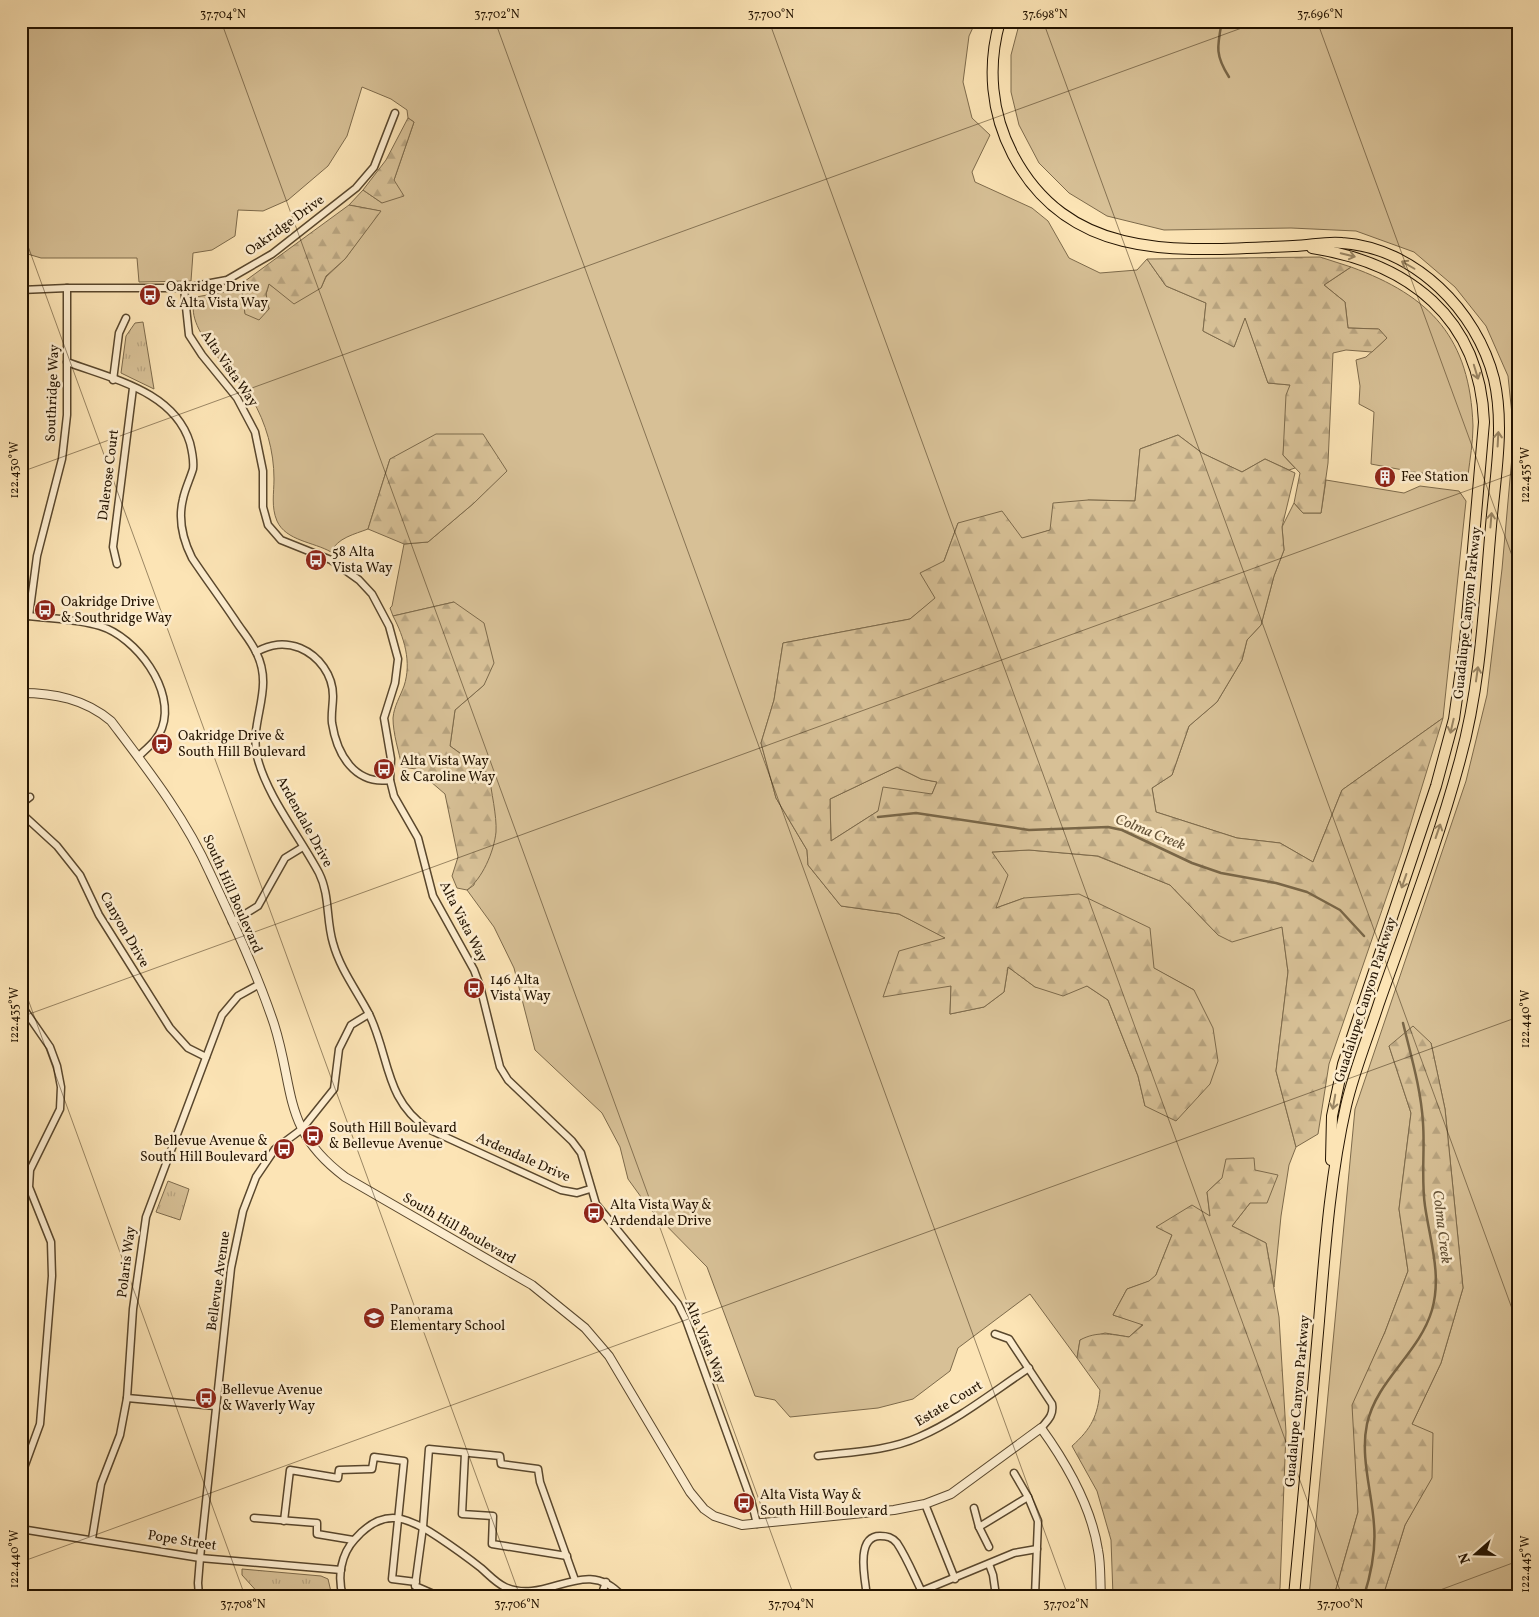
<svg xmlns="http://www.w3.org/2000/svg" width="1539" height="1617" font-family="Vollkorn,serif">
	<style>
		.green { fill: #d7c096; stroke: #7d6a4b }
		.forest { fill: url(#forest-firs); stroke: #7d6a4b; fill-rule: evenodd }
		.park { fill: url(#park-tufts); stroke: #7d6a4b }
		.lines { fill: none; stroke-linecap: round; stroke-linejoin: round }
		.stream { stroke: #796647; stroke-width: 2.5 }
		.minor-casing { stroke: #59472d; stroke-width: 9 }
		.tertiary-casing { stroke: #59472d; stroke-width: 10 }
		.primary-casing { stroke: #231300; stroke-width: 12 }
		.minor { stroke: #fdedcf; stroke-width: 6 }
		.tertiary { stroke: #fdedcf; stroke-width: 8 }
		.primary { stroke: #fce4b5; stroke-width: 10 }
		.oneway { stroke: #9a8664 }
		.ticks { fill: none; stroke: #231300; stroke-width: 1; stroke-opacity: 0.45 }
		.labels { text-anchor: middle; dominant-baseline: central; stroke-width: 5; stroke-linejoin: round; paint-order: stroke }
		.street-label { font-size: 14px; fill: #231300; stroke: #fdedcf }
		.poi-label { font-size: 14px; fill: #231300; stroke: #fdedcf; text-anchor: start }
		.water-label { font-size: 15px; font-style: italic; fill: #635136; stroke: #fdedcf }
		.neatline { fill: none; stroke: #231300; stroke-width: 2 }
		.ticks-label { font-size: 12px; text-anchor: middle; fill: #231300 }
	</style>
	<defs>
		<pattern id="forest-firs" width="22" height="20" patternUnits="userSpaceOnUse" patternTransform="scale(1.25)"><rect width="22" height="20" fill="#d7c096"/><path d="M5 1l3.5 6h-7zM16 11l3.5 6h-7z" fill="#b8a480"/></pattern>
		<pattern id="park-tufts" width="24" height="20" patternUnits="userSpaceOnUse" patternTransform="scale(1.25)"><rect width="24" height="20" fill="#d7c096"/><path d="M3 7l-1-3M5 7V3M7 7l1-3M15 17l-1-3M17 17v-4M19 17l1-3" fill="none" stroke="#b8a480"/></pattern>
	</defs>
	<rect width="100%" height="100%" fill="#fce4b5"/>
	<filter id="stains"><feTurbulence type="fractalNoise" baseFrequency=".004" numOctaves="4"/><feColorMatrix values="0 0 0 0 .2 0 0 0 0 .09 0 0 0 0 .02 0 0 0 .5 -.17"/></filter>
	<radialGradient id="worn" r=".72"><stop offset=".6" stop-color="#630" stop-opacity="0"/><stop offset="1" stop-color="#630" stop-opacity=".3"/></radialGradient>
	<g class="green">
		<path d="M21,21H976L969,36L963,82L972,118L990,135L972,172L975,182L1032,208L1048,221L1069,258L1100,273L1137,270L1147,259L1166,286L1206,303L1203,331L1234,347L1245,317L1268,383L1290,385L1283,455L1295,468L1289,470L1265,459L1242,472L1202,453L1178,435L1140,449L1135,501L1088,500L1050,530L1022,539L958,523L944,561L936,598L910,619L783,643L774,700L761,743L776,798L807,850L808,865L841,906L899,914L946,938L951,986L950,1014L984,1007L1004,992L1008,967L1035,987L1087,986L1108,1000L1138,1076L1145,1106L1194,990L1024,898L996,908L992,852L1029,850L1097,856L1170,885L1218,935L1282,926L1288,972L1276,1071L1296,1147L1289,1165L1281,1216L1274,1287L1266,1243L1232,1226L1250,1203L1222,1178L1207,1192L1210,1216L1157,1227L1172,1235L1156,1275L1150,1281L1127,1289L1113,1315L1143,1324L1129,1337L1105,1333L1080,1340L1077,1358L1030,1294L958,1348L950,1371L913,1399L878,1408L790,1417L775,1400L755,1396L707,1267L649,1208L628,1179L620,1147L602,1113L535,1050L514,968L494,927L467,890L474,885L489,774L450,746L455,710L484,685L454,602L393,616L390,608L392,606L404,544L428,542L474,503L506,471L390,459L368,529C355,534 337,538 331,552C314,542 286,541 277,521C271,507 274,493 274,479C274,451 266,423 252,399C237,375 180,327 196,297L224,292L241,284L245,313L269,309L266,294L269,284L280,292L321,288L326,277L345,259L380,211L349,205L363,190L382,203L394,180L414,122L408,118L407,110L391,99L362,87L347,136L328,166L288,200L263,211L238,210L235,236L212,250L193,253L191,281L139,282L137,258H41L21,252Z"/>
		<polygon points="1020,21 1518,21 1518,1596 1383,1596 1405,1525 1431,1478 1412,1424 1441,1363 1463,1288 1445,1109 1431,1043 1389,1046 1411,1113 1399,1209 1408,1271 1385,1332 1353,1405 1358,1512 1334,1596 1309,1596 1355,1109 1466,781 1487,695 1502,569 1514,434 1508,376 1486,326 1455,287 1414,252 1356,231 1291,228 1164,230 1107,216 1069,193 1039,163 1019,125 1011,92 1011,55"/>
		<path d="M1351,267C1431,296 1470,338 1473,426C1473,442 1470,459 1468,475L1419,473L1371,464L1374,412L1359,404L1360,386L1356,360L1366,357L1387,338L1378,329L1348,328L1345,302L1324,285Z"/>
		<polygon points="1326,480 1404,493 1420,486 1459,491 1466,501 1443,718 1342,790 1313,862 1280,843 1237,838 1156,812 1152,788 1172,775 1189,726 1217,702 1242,660 1247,640 1261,625 1274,576 1284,550 1282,527 1294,503 1303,513 1321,513"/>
		<polygon points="897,767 921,779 937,782 932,794 878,811 831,841 830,799"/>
	</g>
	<g class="forest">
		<polygon points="408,118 414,122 394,180 404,196 382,203 363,190 386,160"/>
		<polygon points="349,205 381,211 345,259 326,276 321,288 294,304 269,284 266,294 269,309 259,320 245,314 241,284"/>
		<polygon points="1320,257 1351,267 1324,285 1345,302 1348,328 1379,329 1387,338 1372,352 1346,350 1333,353 1328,463 1321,513 1303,513 1294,503 1300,473 1283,455 1286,395 1290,385 1268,383 1245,318 1234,347 1203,331 1206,303 1166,286 1147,259"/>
		<polygon points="436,434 483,434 507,471 474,503 428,542 404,544 368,529 390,459"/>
		<path d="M1178,435L1202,453L1242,472L1265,459L1295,473L1282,527L1284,550L1274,576L1261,625L1247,640L1242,660L1217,702L1189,726L1172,775L1152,788L1156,812L1237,838L1280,843L1313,862L1342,790L1443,718L1402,852L1329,1064L1318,1134L1296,1147L1276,1071L1288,972L1282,927L1232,942L1218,935L1170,885L1098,856L1029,850L992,852L1008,875L996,908L1024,898L1079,894L1150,928L1154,968L1194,990L1213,1028L1218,1061L1210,1084L1176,1121L1145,1106L1138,1076L1108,1000L1087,986L1063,996L1035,987L1008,967L1004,992L984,1007L950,1014L951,986L883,997L899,951L945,938L899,914L841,906L808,865L807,850L776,798L761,743L774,700L783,643L910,619L935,598L920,573L944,561L958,523L1002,511L1022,538L1050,530L1053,503L1088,500L1135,501L1140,449ZM897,767L921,779L937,782L932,794L883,787L878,811L831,841L830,799Z"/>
		<path d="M454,602L484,623L494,663L484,685L455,710L450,746L489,774C491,791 497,816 496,832C494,852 482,879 467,890L457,888L452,876L458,857L445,794L416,769L402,767C399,752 393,734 393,718C394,706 400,697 404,686C412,662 404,637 393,616Z"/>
		<polygon points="1413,1026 1431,1043 1445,1109 1463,1288 1441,1363 1412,1424 1433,1433 1432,1478 1405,1525 1383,1596 1334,1596 1358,1512 1352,1405 1385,1332 1408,1271 1399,1209 1411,1113 1389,1046"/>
		<path d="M1254,1158L1255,1170L1278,1175L1267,1203H1250L1232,1226L1266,1243L1279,1317L1286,1432L1280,1588L1277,1596H1113L1111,1540L1097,1491L1072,1446C1091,1429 1098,1416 1100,1390L1077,1358L1080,1340C1097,1331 1110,1334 1129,1337L1143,1325L1113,1315L1127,1289L1149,1281L1156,1275L1172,1235L1156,1227L1192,1205L1210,1216L1207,1192L1222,1178L1226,1159Z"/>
	</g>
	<g class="park">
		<polygon points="143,322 154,389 121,373 126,336 135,323"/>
		<polygon points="168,1181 189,1189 180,1220 156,1212"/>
		<polygon points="242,1569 321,1576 328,1579 332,1596 261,1596 242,1575"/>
	</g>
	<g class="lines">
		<g class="stream">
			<path d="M1222,21C1217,47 1215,55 1229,77"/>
			<polyline points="878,817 916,813 1029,830 1108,827 1122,830 1192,863 1221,873 1276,883 1307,892 1340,910 1364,936"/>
			<path d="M1364,1596C1371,1574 1376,1548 1374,1525C1372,1492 1360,1457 1367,1424C1377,1379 1419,1354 1432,1310C1442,1275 1430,1241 1425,1206C1421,1179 1425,1150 1423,1123C1421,1089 1411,1056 1403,1023"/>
		</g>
		<g class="minor-casing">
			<g id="minor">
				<polyline points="184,288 189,335 202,355 237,398 255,432 263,471 263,507 268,525 281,540 331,560 359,580 372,594 389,626 398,659 395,683 384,718 391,759 390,780 394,796 418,838 433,896 474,970 480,986 500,1067 508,1080 572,1141 581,1153 596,1204 678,1304 686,1320 751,1500 757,1524"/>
				<polyline points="21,290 67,288 184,288 227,280 272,254 356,188 374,167 395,113"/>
				<path d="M67,362C112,379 174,391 190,443C192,451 194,461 193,469C190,479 185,489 183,499C178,519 183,540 192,558C206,579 221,599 235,620C242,631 251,641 256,652C275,689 249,720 257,756C266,795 300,837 319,873C330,895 326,920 333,943C340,969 357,991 369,1014C390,1057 384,1099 428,1129L561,1190L577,1193L590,1189"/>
				<polyline points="113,380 119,333 126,318"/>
				<polyline points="117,564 113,547 133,388"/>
				<path d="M21,615C48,619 75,618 100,626C136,637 176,690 162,728C158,740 147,748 138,757"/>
				<polyline points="29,616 37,556 62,459 67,415 67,288"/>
				<path d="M256,652C271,644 284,642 300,648C319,656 333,675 333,696C333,705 331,714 332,723C337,755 355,785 390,780"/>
				<polyline points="21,804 30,797"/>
				<polyline points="21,813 57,846 80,875 99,915 170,1028 188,1048 206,1057"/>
				<polyline points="232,922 258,906 285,858 303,847"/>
				<polyline points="21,1005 50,1047 57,1066 61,1087 60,1109 30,1170 29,1187 51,1242 52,1276 40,1424 21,1476"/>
				<path d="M995,1334L1009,1339L1052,1404C1054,1415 1048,1420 1041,1428"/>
				<polyline points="127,1398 215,1406"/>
				<polyline points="465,1453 462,1514 493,1516 492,1544 567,1556"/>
				<path d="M818,1456C851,1452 888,1451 919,1437C958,1420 993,1392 1029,1368"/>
				<polyline points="1014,1473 1028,1497 1038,1521 1035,1596"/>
				<polyline points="925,1504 955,1579"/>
				<polyline points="974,1508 979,1527 989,1547"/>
				<polyline points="254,1518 317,1523 317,1534 353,1540"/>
				<polyline points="284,1521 290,1470 338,1478 339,1470 372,1469 374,1457 404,1461 392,1579 416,1582"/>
				<polyline points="979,1527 1028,1497"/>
				<polyline points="21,1529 200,1558 341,1570"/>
				<polyline points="92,1539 101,1484 120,1435 127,1398 133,1309 146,1217 222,1015 238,996 258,985"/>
				<polyline points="989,1564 993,1575 996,1596"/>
				<polyline points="199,1596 198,1583 200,1558 231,1268 243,1211 256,1177 275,1149 302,1129 334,1089 339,1049 351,1025 369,1014"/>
				<path d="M343,1596C337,1577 341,1554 355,1539C383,1507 407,1516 438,1537C453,1547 467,1557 481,1568C488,1574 496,1583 505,1587C547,1606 585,1554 622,1596"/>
				<polyline points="438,1596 415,1586 423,1527 429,1449 500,1456 501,1464 538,1469 540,1482 575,1580"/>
				<polyline points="601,1596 606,1582"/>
				<path d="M867,1596C865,1580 855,1536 880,1536C887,1536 892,1537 897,1543C907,1558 914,1576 922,1592"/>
				<polyline points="910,1596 1014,1553 1037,1549"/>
			</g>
		</g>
		<g class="tertiary-casing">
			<path id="tertiary" d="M21,693C54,693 85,699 111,721C148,770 185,817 210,873C233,922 257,973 274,1024C295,1090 282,1130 345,1177L532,1285L585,1328L609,1356L690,1492L704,1509L714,1516L742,1525L894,1510L925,1504L951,1494L1041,1428C1067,1464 1091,1505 1098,1550C1101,1564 1100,1581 1101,1596"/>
		</g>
		<g class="primary-casing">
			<g id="primary">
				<path d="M1000,21C987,66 991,113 1013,155C1072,266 1187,250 1293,246C1309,246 1326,241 1342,243C1415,248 1477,311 1494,379C1505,426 1495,478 1491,526C1484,605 1481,684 1460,760C1438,842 1407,923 1379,1003C1368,1037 1354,1071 1346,1106C1330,1177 1325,1249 1319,1321C1311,1413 1303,1504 1294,1596"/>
				<path d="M1312,248C1408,263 1480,317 1484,422L1465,641L1454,719L1436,786L1343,1064L1332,1116L1331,1160"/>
			</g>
		</g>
		<use href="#minor" class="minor"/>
		<use href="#tertiary" class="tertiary"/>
		<use href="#primary" class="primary"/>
	</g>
	<defs><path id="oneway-shaft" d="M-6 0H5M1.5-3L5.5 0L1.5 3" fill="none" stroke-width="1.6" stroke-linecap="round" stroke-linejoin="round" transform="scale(1.25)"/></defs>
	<g class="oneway">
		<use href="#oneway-shaft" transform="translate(1348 255) rotate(14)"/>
		<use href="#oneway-shaft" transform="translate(1408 265) rotate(-150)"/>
		<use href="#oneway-shaft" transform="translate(1476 372) rotate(73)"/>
		<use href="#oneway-shaft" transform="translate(1498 439) rotate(-87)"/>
		<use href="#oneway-shaft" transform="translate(1491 520) rotate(-85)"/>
		<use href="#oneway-shaft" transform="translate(1477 674) rotate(-82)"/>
		<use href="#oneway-shaft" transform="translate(1452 726) rotate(103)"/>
		<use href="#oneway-shaft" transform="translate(1438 831) rotate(-71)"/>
		<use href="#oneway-shaft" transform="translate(1404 881) rotate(109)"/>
		<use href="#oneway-shaft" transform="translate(1334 1102) rotate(100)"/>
	</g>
	<path class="ticks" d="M221,21L794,1596M495,21L1068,1596M769,21L1342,1596M1043,21L1518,1325M1317,21L1518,572M21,227L520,1596M21,472L1261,21M21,980L245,1596M21,1017L1518,472M21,1562L1518,1017M1424,1596L1518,1561"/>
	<defs>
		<g id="bus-disc" transform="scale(1.125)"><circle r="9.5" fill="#8f2418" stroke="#fdedcf"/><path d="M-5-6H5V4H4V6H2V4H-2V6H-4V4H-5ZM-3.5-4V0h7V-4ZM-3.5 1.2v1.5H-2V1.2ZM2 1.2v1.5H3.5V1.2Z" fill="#fff"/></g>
		<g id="building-disc" transform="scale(1.125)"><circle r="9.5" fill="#8f2418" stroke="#fdedcf"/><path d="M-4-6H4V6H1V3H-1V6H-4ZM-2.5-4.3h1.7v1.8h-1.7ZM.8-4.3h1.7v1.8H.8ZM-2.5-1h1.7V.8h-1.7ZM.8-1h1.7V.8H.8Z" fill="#fff"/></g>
		<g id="school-disc" transform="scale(1.125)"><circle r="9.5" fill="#8f2418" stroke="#fdedcf"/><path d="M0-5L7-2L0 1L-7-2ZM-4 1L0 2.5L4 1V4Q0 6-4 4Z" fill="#fff"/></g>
	</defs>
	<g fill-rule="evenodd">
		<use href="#bus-disc" x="150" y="295"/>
		<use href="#building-disc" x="1385" y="477"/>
		<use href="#bus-disc" x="316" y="560"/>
		<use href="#bus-disc" x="45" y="610"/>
		<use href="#bus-disc" x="162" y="744"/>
		<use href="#bus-disc" x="384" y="769"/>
		<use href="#bus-disc" x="474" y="988"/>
		<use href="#bus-disc" x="313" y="1136"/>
		<use href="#bus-disc" x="284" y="1149"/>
		<use href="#bus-disc" x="594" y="1213"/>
		<use href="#school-disc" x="374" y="1318"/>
		<use href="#bus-disc" x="206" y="1398"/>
		<use href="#bus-disc" x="744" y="1503"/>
	</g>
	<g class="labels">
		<g class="street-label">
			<text transform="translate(285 226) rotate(-36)">Oakridge Drive</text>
			<text transform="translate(229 369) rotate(55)">Alta Vista Way</text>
			<text transform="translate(53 393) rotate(-88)">Southridge Way</text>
			<text transform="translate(109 475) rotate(-83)">Dalerose Court</text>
			<text transform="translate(1468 613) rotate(-84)">Guadalupe Canyon Parkway</text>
			<text transform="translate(304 822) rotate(61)">Ardendale Drive</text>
			<text transform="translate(232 894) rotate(66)">South Hill Boulevard</text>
			<text transform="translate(463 922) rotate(63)">Alta Vista Way</text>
			<text transform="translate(124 930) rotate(60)">Canyon Drive</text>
			<text transform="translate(1366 1000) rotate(-72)">Guadalupe Canyon Parkway</text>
			<text transform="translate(523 1158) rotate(24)">Ardendale Drive</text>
			<text transform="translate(459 1229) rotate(30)">South Hill Boulevard</text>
			<text transform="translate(127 1262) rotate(-83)">Polaris Way</text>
			<text transform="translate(219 1281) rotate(-82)">Bellevue Avenue</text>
			<text transform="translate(705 1342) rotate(68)">Alta Vista Way</text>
			<text transform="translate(1298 1401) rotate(-85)">Guadalupe Canyon Parkway</text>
			<text transform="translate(949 1404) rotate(-31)">Estate Court</text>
			<text transform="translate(182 1541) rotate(9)">Pope Street</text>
		</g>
		<g class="poi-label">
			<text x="166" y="287">Oakridge Drive<tspan x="166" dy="16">&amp; Alta Vista Way</tspan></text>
			<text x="1401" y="477">Fee Station</text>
			<text x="332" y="552">58 Alta<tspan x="332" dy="16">Vista Way</tspan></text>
			<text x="61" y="602">Oakridge Drive<tspan x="61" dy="16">&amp; Southridge Way</tspan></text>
			<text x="178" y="736">Oakridge Drive &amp;<tspan x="178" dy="16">South Hill Boulevard</tspan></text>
			<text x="400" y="761">Alta Vista Way<tspan x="400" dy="16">&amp; Caroline Way</tspan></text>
			<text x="490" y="980">146 Alta<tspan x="490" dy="16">Vista Way</tspan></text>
			<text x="329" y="1128">South Hill Boulevard<tspan x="329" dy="16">&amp; Bellevue Avenue</tspan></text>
			<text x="268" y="1141" text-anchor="end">Bellevue Avenue &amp;<tspan x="268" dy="16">South Hill Boulevard</tspan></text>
			<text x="610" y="1205">Alta Vista Way &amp;<tspan x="610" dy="16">Ardendale Drive</tspan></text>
			<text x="390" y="1310">Panorama<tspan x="390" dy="16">Elementary School</tspan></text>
			<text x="222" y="1390">Bellevue Avenue<tspan x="222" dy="16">&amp; Waverly Way</tspan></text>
			<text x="760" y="1495">Alta Vista Way &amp;<tspan x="760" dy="16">South Hill Boulevard</tspan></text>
		</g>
		<g class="water-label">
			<text transform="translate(1150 833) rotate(22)">Colma Creek</text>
			<text transform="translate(1441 1227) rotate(83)">Colma Creek</text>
		</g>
	</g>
	<rect width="1539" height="1617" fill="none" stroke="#fce4b5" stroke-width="55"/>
	<g transform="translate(1476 1554) rotate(250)" stroke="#fdedcf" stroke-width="4" paint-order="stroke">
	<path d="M0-4L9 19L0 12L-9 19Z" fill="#231300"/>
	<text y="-8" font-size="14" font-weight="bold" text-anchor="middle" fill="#231300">N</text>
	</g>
	<rect x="28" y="28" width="1484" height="1562" class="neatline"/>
	<g class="ticks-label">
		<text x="223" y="18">37.704°N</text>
		<text x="497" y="18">37.702°N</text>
		<text x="771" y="18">37.700°N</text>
		<text x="1045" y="18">37.698°N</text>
		<text x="1320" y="18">37.696°N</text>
		<text transform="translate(14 470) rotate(-90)" y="4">122.430°W</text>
		<text transform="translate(1525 475) rotate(-90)" y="4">122.435°W</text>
		<text transform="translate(14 1015) rotate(-90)" y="4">122.435°W</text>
		<text transform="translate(1525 1019) rotate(-90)" y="4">122.440°W</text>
		<text transform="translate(14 1559) rotate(-90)" y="4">122.440°W</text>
		<text transform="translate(1525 1564) rotate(-90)" y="4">122.445°W</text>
		<text x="243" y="1608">37.708°N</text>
		<text x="517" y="1608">37.706°N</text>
		<text x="791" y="1608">37.704°N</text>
		<text x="1066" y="1608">37.702°N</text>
		<text x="1340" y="1608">37.700°N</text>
	</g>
	<rect width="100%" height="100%" filter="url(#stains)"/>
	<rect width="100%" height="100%" fill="url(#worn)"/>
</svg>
